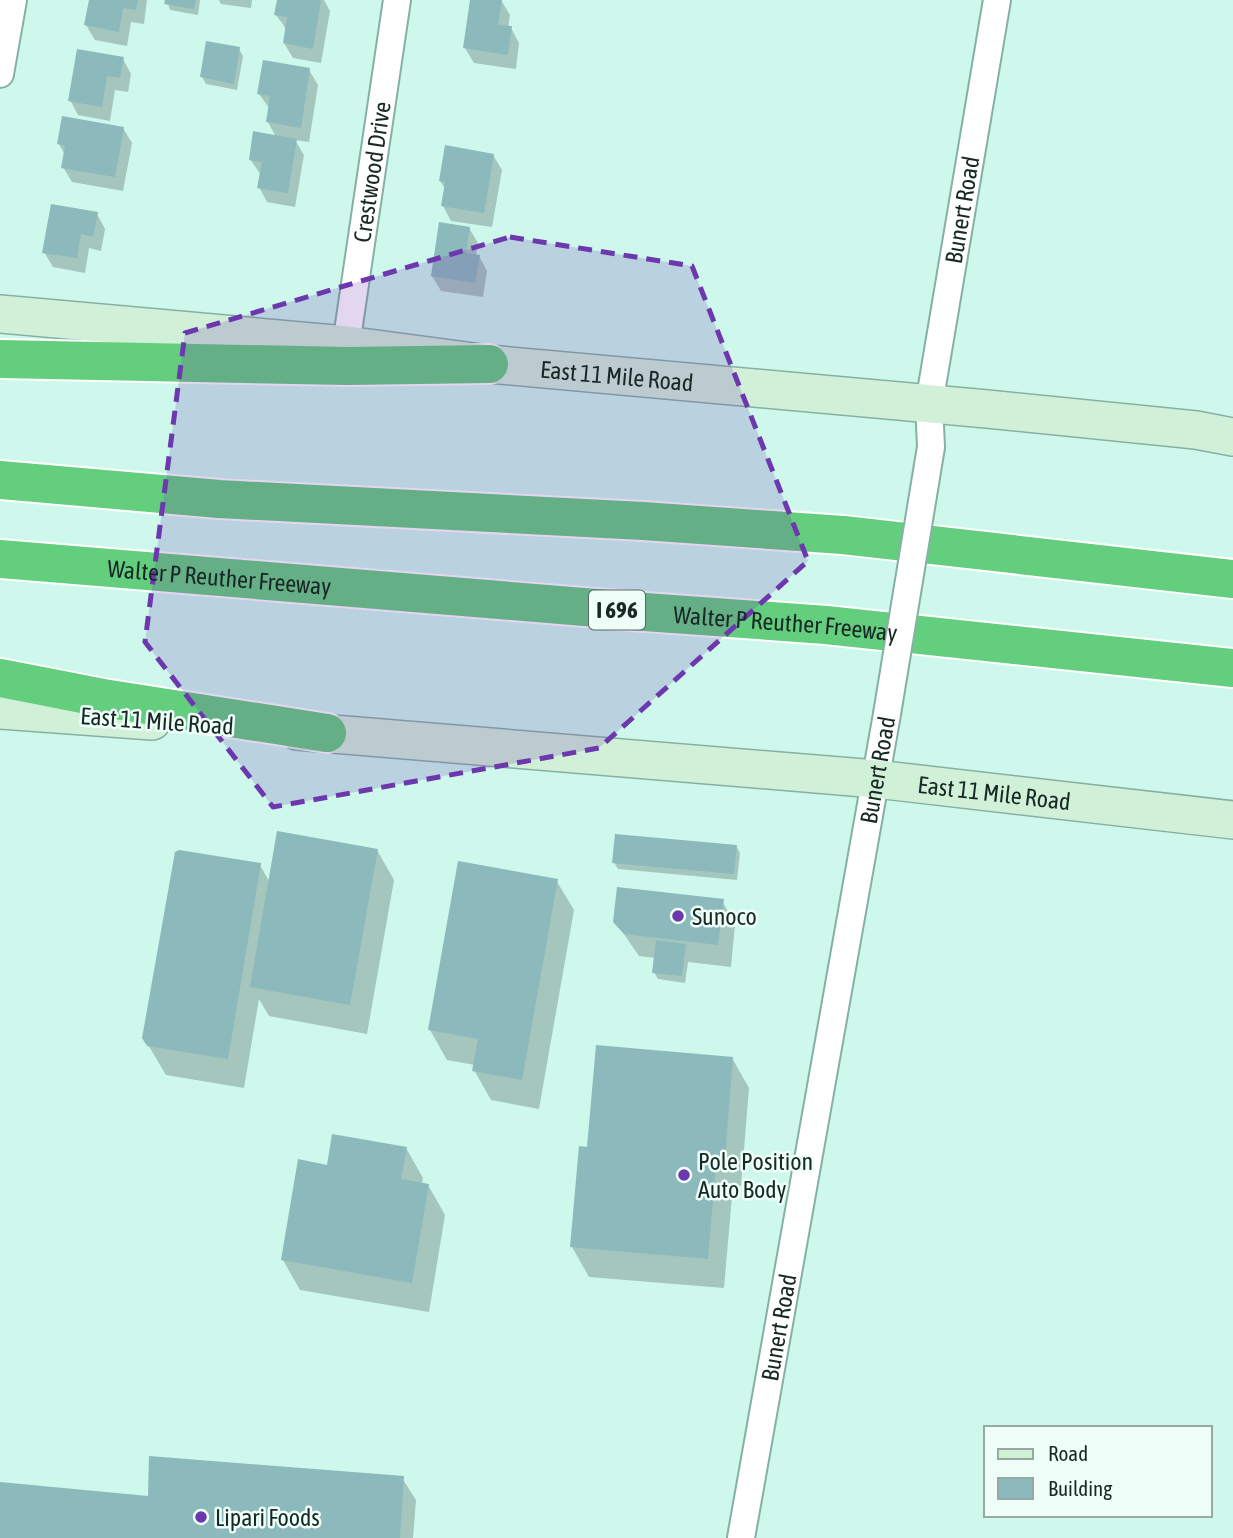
<svg xmlns="http://www.w3.org/2000/svg" width="1233" height="1538" font-family="'Asap Condensed',sans-serif">
	<style>
		.shadow { fill: #0003 }
		.building { fill: #8cb9bb }
		.lines { fill: none; stroke-linecap: round; stroke-linejoin: round }
		.street-casing { stroke: #86b0a4; stroke-width: 30 }
		.secondary-casing { stroke: #86b0a4; stroke-width: 40 }
		.highway-casing { stroke: #fff; stroke-width: 42 }
		.street { stroke: #fff; stroke-width: 26 }
		.secondary { stroke: #d0f0d8; stroke-width: 37 }
		.highway { stroke: #63ce7e; stroke-width: 38 }
		.street-bridge-casing { stroke: #86b0a4; stroke-width: 30; stroke-linecap: butt }
		.street-bridge { stroke: #fff; stroke-width: 26 }
		.marked { fill: #6d37ae; fill-opacity: 0.2; stroke: #6d37ae; stroke-width: 5; stroke-dasharray: 14 9; stroke-linejoin: round }
		.poi-dot { fill: #6d37ae; stroke: #eefffa; stroke-width: 2.5 }
		.labels { text-anchor: middle; dominant-baseline: central; stroke-width: 5; stroke-linejoin: round; paint-order: stroke }
		.shield { fill: #eefffa; stroke: #586864; stroke-width: 2 }
		.shield-label { font-size: 23px; font-weight: bold; fill: #182824 }
		.street-label { font-size: 24px; fill: #182824; stroke: #eefffa }
		.poi-label { font-size: 24px; fill: #182824; stroke: #eefffa; text-anchor: start }
	</style>
	<rect width="100%" height="100%" fill="#cdf8eb"/>
	<g class="shadow">
		<polygon points="91,0 147,0 144,24 131,22 127,46 95,40 86,25"/>
		<polygon points="167,0 200,0 198,15 170,10"/>
		<polygon points="219,0 252,0 251,8 221,4"/>
		<polygon points="279,0 324,0 330,11 321,63 293,58 284,43 287,30 276,15"/>
		<polygon points="472,0 501,0 510,15 508,28 511,28 519,43 516,69 474,63 465,48"/>
		<polygon points="239,49 243,56 237,90 206,84 202,77"/>
		<polygon points="123,59 131,74 128,92 115,90 110,121 78,115 70,100"/>
		<polygon points="309,70 318,85 309,142 295,140 304,155 295,207 267,202 259,187 261,175 250,159 276,137 268,122 270,109 259,94"/>
		<polygon points="123,128 132,143 123,191 72,182 63,167 65,155 59,144"/>
		<polygon points="493,155 502,170 492,227 451,221 443,206 446,190 440,181"/>
		<polygon points="97,214 105,229 101,251 89,248 85,273 53,267 44,252"/>
		<polygon points="469,228 478,243 476,256 479,256 487,271 483,297 441,291 432,276"/>
		<polygon points="736,846 740,853 737,880 618,869 614,862"/>
		<polygon points="377,850 394,880 367,1034 269,1016 259,999 244,1088 166,1075 144,1038 260,865 270,883"/>
		<polygon points="556,880 574,910 539,1109 491,1100 474,1070 475,1065 447,1060 430,1030"/>
		<polygon points="722,901 735,924 731,967 688,962 685,983 658,979 654,972 656,958 639,956 615,921"/>
		<polygon points="732,1058 749,1088 741,1186 733,1185 724,1288 589,1277 572,1247 589,1149"/>
		<polygon points="406,1148 423,1178 422,1184 428,1185 445,1215 429,1312 300,1290 283,1260 328,1167"/>
		<polygon points="402,1478 416,1500 413,1538 0,1538 0,1484 149,1498"/>
	</g>
	<g class="building">
		<polygon points="89,0 138,0 136,10 123,8 119,32 84,25"/>
		<polygon points="165,0 196,0 194,9 164,4"/>
		<polygon points="277,0 321,0 313,49 283,43 287,17 274,15"/>
		<polygon points="470,0 502,0 498,25 512,26 508,55 463,48"/>
		<polygon points="206,41 240,47 234,84 200,77"/>
		<polygon points="77,49 124,57 120,78 107,76 102,107 68,101"/>
		<polygon points="263,60 310,68 301,128 266,122 270,96 257,94"/>
		<polygon points="62,116 124,127 115,177 61,168 65,146 57,144"/>
		<polygon points="253,131 297,139 288,193 257,188 262,162 249,160"/>
		<polygon points="445,145 494,154 484,213 441,206 445,182 439,181"/>
		<polygon points="51,204 98,212 93,237 81,234 77,258 42,253"/>
		<polygon points="439,222 470,227 466,253 480,255 475,283 431,276"/>
		<polygon points="277,831 378,849 350,1005 250,987"/>
		<polygon points="615,834 737,845 734,874 612,863"/>
		<polygon points="179,850 261,863 228,1059 147,1046 142,1038 175,852"/>
		<polygon points="458,861 558,879 522,1080 472,1071 478,1039 428,1030"/>
		<polygon points="617,887 724,899 718,945 624,934 613,922"/>
		<polygon points="656,940 686,944 682,976 652,973"/>
		<polygon points="596,1045 733,1057 725,1157 717,1156 708,1259 570,1247 579,1146 587,1147"/>
		<polygon points="332,1134 407,1147 401,1179 429,1184 412,1283 281,1260 298,1159 327,1165"/>
		<polygon points="149,1456 404,1476 400,1538 0,1538 0,1482 148,1496"/>
	</g>
	<g class="lines">
		<g class="street-casing">
			<g id="street">
				<polyline points="0,74 13,0"/>
				<path id="s1" d="M346,345L397,0"/>
				<path id="s2" d="M931,447L929,404L997,0"/>
				<path id="s3" d="M741,1538L887,714"/>
			</g>
		</g>
		<g class="secondary-casing">
			<g id="secondary">
				<path id="s4" d="M0,314L346,345L489,364L987,409L1196,430L1233,437"/>
				<polyline points="0,710 152,721"/>
				<path id="s5" d="M297,731L876,779L1233,820"/>
			</g>
		</g>
		<g class="highway-casing">
			<g id="highway">
				<polyline points="0,359 347,366 489,364"/>
				<polyline points="0,480 219,499 643,521 843,535 1233,579"/>
				<path id="s6" d="M0,559L645,612L826,625L1233,668"/>
				<polyline points="0,678 103,698 327,733"/>
			</g>
		</g>
		<use href="#street" class="street"/>
		<use href="#secondary" class="secondary"/>
		<use href="#highway" class="highway"/>
		<g class="street-bridge-casing">
			<polyline id="street-bridge" points="887,714 931,447"/>
		</g>
		<use href="#street-bridge" class="street-bridge"/>
	</g>
	<path class="marked" d="M510,237L692,266L808,561L599,748L273,807L145,642L185,333Z"/>
	<g class="poi-dot">
		<circle cx="678" cy="916" r="7"/>
		<circle cx="684" cy="1175" r="7"/>
		<circle cx="201" cy="1517" r="7"/>
	</g>
	<g class="labels">
		<rect class="shield" x="589" y="590.5" width="56" height="39" rx="5"/>
		<g class="shield-label">
			<text x="617" y="610">I 696</text>
		</g>
		<g class="street-label">
			<text stroke="none"><textPath href="#s1" startOffset="175">Crestwood Drive</textPath></text>
			<text stroke="none"><textPath href="#s2" startOffset="240">Bunert Road</textPath></text>
			<text stroke="none"><textPath href="#s4" startOffset="620">East 11 Mile Road</textPath></text>
			<text stroke="none"><textPath href="#s6" startOffset="220">Walter P Reuther Freeway</textPath></text>
			<text stroke="none"><textPath href="#s6" startOffset="788">Walter P Reuther Freeway</textPath></text>
			<text transform="translate(157 721) rotate(4)">East 11 Mile Road</text>
			<text stroke="none"><textPath href="#s3" startOffset="780">Bunert Road</textPath></text>
			<text stroke="none"><textPath href="#s5" startOffset="700">East 11 Mile Road</textPath></text>
			<text stroke="none"><textPath href="#s3" startOffset="214">Bunert Road</textPath></text>
		</g>
		<g class="poi-label">
			<text x="692" y="916">Sunoco</text>
			<text x="698" y="1161">Pole Position<tspan x="698" dy="28">Auto Body</tspan></text>
			<text x="215" y="1517">Lipari Foods</text>
		</g>
	</g>
	<rect x="984" y="1426" width="228" height="91" fill="#eefffa" stroke="#98a9a4" stroke-width="2"/>
	<rect x="998" y="1449" width="35" height="10" fill="#d0f0d8" stroke="#98a9a4" stroke-width="2"/>
	<text x="1048" y="1461" font-size="21" fill="#182824">Road</text>
	<rect x="998" y="1478" width="35" height="21" fill="#8cb9bb" stroke="#98a9a4" stroke-width="2"/>
	<text x="1048" y="1496" font-size="21" fill="#182824">Building</text>
</svg>
